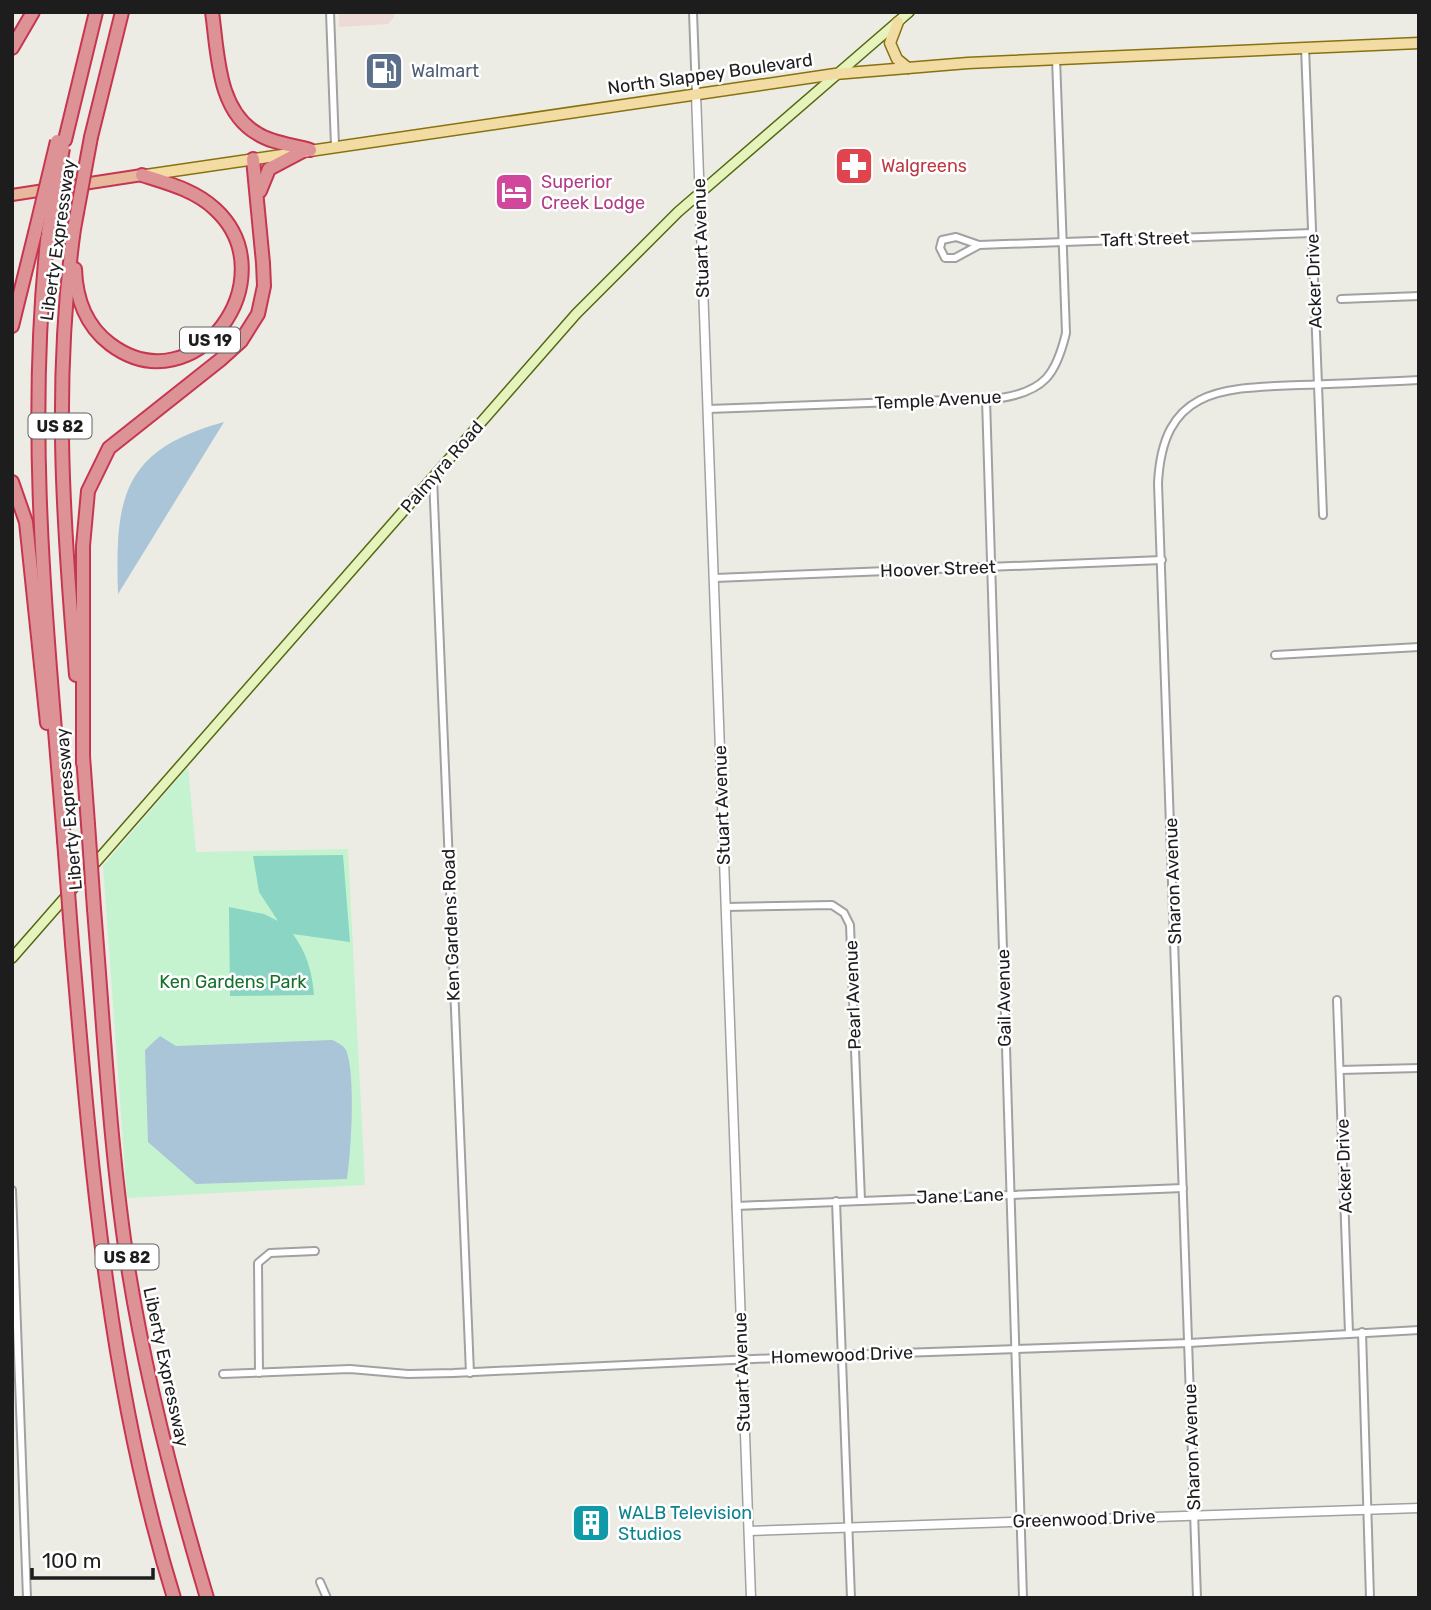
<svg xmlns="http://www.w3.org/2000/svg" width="1431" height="1610" font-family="Rubik,sans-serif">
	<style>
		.commercial { fill: #edd9d5 }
		.park { fill: #c5f3d0 }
		.pitch { fill: #8ad5c3 }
		.water { fill: #a9c5d7 }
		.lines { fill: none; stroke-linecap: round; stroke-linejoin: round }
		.minor-casing { stroke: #a1a1a1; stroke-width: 10 }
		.tertiary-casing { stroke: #a1a1a1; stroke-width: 11 }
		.secondary-casing { stroke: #516910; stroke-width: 12 }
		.primary-casing { stroke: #87720f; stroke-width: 13 }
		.trunk-casing { stroke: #c73651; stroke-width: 14 }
		.motorway-casing { stroke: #c73651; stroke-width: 16 }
		.minor { stroke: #fff; stroke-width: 6 }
		.tertiary { stroke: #fff; stroke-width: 8 }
		.secondary { stroke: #e7f3bd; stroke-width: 9 }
		.primary { stroke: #f2dca4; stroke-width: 10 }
		.trunk { stroke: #e8b89d; stroke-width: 10 }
		.motorway { stroke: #dd9396; stroke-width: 12 }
		.motorway-bridge-casing { stroke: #c73651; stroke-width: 16; stroke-linecap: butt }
		.motorway-bridge { stroke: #dd9396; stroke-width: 12 }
		.labels { text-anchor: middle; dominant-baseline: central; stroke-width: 5; stroke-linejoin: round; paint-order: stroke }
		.shield { fill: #fff; stroke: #616161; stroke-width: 2 }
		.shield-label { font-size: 16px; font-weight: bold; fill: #1d1d1d }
		.service-label { font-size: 18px; fill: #4e5e75; stroke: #fff; text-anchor: start }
		.street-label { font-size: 18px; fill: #1d1d1d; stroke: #fff }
		.health-label { font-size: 18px; fill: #be3a42; stroke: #fff; text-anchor: start }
		.hotel-label { font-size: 18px; fill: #b23c85; stroke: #fff; text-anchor: start }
		.park-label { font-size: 18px; fill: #16702c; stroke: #fff }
		.culture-label { font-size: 18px; fill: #0d838f; stroke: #fff; text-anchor: start }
	</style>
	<rect width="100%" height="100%" fill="#edece4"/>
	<polygon class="commercial" points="339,12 394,12 394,17 388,24 339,27"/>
	<polygon class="park" points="188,767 196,852 348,849 365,1185 127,1198 103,866"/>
	<path class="pitch" d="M343,855L350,942L293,934C307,954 312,971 314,995L230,996L229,907L264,914L278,921L259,892L253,856Z"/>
	<g class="water">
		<path d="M224,422L118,594C115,499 121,450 224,422Z"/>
		<path d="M160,1036L176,1046L332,1040C337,1042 343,1045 346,1050C356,1073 351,1152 347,1179L196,1184L148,1142L145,1050Z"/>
	</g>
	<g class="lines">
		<g class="minor-casing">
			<g id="minor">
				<polyline points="330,12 335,146"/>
				<polyline points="693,12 696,94"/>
				<polyline points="1305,47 1323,515"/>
				<polyline points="979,245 955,258 945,258 940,248 942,240 956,237 979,245 1312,233"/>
				<polyline points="1341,299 1419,296"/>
				<polyline points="986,399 1023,1598"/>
				<path d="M708,409L1001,398C1044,391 1056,375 1066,333L1056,58"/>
				<polyline points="433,477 470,1373"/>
				<polyline points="715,578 1162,560"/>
				<polyline points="1275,655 1419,647"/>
				<polyline points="726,907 832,905 844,913 850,925 861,1200"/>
				<polyline points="1337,1000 1349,1333"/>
				<polyline points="1340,1070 1419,1068"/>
				<polyline points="12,1190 27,1598"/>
				<polyline points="836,1201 851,1598"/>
				<polyline points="736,1206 1183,1188"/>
				<polyline points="1362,1332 1370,1598"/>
				<polyline points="259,1373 258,1263 270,1253 315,1251"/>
				<polyline points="223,1374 350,1369 408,1374 453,1373 842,1355 1189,1343 1419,1330"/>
				<polyline points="320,1582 327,1598"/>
				<path d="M1197,1598L1158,483C1163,387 1222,388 1300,385C1339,384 1379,382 1419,380"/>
			</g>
		</g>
		<g class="tertiary-casing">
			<g id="tertiary">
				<polyline points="696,94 751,1598"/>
				<polyline points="749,1531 1419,1508"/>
			</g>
		</g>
		<g class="secondary-casing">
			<polyline id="secondary" points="12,958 576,314 678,212 909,12"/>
		</g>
		<g class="primary-casing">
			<g id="primary">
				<polyline points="898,22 890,43 897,59 908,68"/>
				<polyline points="146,175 835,74 968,63 1419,43"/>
			</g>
		</g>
		<g class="trunk-casing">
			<polyline id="trunk" points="12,195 142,175"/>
		</g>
		<g class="motorway-casing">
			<g id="motorway">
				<path d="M212,12C218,53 217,111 258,134C272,143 293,145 310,150"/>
				<polyline points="12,48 33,12"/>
				<polyline points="91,137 122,12"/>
				<polyline points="65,140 96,12"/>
				<polyline points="260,191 269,169 303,151"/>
				<path d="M74,229C53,382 63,522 76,675"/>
				<path d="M48,232C25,435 48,637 64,840"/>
				<path d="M75,269C76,298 86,326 110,344C195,408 289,277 215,209C195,190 167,183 142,175"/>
				<polyline points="12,326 35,233"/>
				<polyline points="12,482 26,522 47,723"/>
				<polyline points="83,756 88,824"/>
				<polyline points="83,763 83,546 88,491 109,448 220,360 241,341 258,314 264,286 263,263 253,159"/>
				<path d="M94,909C104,1030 110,1153 129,1273C147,1384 175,1491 207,1598"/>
				<path d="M72,944C91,1165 108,1385 174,1598"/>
			</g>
		</g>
		<use href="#minor" class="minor"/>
		<use href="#tertiary" class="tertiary"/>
		<use href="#secondary" class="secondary"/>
		<use href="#primary" class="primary"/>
		<use href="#trunk" class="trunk"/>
		<use href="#motorway" class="motorway"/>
		<g class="motorway-bridge-casing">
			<g id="motorway-bridge">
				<polyline points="74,229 91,137"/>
				<polyline points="48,232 63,148"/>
				<polyline points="35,233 57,141"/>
				<polyline points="88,824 94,909"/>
				<polyline points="64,840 72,944"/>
			</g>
		</g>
		<use href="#motorway-bridge" class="motorway-bridge"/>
	</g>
	<defs>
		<g id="fuel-square" transform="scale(2.0125)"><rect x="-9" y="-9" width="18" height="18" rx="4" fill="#5c6f8a" stroke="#fff"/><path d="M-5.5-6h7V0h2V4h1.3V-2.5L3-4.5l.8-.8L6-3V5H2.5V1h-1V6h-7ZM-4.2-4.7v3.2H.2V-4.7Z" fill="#fff"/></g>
		<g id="pharmacy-square" transform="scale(2.0125)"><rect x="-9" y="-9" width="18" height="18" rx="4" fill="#e0444e" stroke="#fff"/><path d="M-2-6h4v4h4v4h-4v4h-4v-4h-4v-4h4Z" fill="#fff"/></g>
		<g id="hotel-square" transform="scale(2.0125)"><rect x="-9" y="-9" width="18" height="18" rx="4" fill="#d1479c" stroke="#fff"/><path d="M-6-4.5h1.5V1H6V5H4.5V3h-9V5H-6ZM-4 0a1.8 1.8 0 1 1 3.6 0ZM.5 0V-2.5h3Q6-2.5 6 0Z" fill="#fff"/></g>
		<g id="building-square" transform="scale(2.0125)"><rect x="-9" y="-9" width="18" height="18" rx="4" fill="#0f9aa8" stroke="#fff"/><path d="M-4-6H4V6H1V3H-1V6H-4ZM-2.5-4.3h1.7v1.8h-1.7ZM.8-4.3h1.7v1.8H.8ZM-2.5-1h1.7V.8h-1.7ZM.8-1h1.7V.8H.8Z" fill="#fff"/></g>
	</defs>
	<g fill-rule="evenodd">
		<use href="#fuel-square" x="384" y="71"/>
		<use href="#pharmacy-square" x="854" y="166"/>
		<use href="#hotel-square" x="514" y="192"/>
		<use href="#building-square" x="591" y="1523"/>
	</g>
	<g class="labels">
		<g class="shield">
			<rect x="180" y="327.5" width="60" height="25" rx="5"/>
			<rect x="28.5" y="413.5" width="63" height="25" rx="5"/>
			<rect x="95.5" y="1244.5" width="63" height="25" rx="5"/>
		</g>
		<g class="shield-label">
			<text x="210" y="340">US 19</text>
			<text x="60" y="426">US 82</text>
			<text x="127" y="1257">US 82</text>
		</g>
		<g class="service-label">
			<text x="411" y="71">Walmart</text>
		</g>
		<g class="street-label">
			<text transform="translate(710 74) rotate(-8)">North Slappey Boulevard</text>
			<text transform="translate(701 238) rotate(-92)">Stuart Avenue</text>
			<text transform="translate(1145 239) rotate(-2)">Taft Street</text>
			<text transform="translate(58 240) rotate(-82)">Liberty Expressway</text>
			<text transform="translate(1314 281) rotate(-92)">Acker Drive</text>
			<text transform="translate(938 400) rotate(-3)">Temple Avenue</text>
			<text transform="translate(442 467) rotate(-49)">Palmyra Road</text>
			<text transform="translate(938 569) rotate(-2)">Hoover Street</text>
			<text transform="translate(722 805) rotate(-92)">Stuart Avenue</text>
			<text transform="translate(69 809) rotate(-95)">Liberty Expressway</text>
			<text transform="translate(1173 881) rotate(-92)">Sharon Avenue</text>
			<text transform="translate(451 925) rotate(-92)">Ken Gardens Road</text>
			<text transform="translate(853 995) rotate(-92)">Pearl Avenue</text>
			<text transform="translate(1004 998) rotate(-91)">Gail Avenue</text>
			<text transform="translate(1344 1166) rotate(-92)">Acker Drive</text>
			<text transform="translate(960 1196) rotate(-2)">Jane Lane</text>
			<text transform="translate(842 1355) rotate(-2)">Homewood Drive</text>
			<text transform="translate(166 1367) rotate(78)">Liberty Expressway</text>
			<text transform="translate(742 1372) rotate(-92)">Stuart Avenue</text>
			<text transform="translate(1192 1447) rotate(-92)">Sharon Avenue</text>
			<text transform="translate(1084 1519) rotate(-2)">Greenwood Drive</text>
		</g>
		<g class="health-label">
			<text x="881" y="166">Walgreens</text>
		</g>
		<g class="hotel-label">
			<text x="541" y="182">Superior<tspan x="541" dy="21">Creek Lodge</tspan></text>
		</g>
		<g class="park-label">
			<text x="233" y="982">Ken Gardens Park</text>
		</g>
		<g class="culture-label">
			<text x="618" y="1513">WALB Television<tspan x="618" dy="21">Studios</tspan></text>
		</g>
	</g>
	<rect width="1431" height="1610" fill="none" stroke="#1d1d1d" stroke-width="28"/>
	<path d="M32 1568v10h121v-10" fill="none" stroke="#1d1d1d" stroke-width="3.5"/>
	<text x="42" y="1568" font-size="21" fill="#1d1d1d" stroke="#ffffff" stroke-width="5" paint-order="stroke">100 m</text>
</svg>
